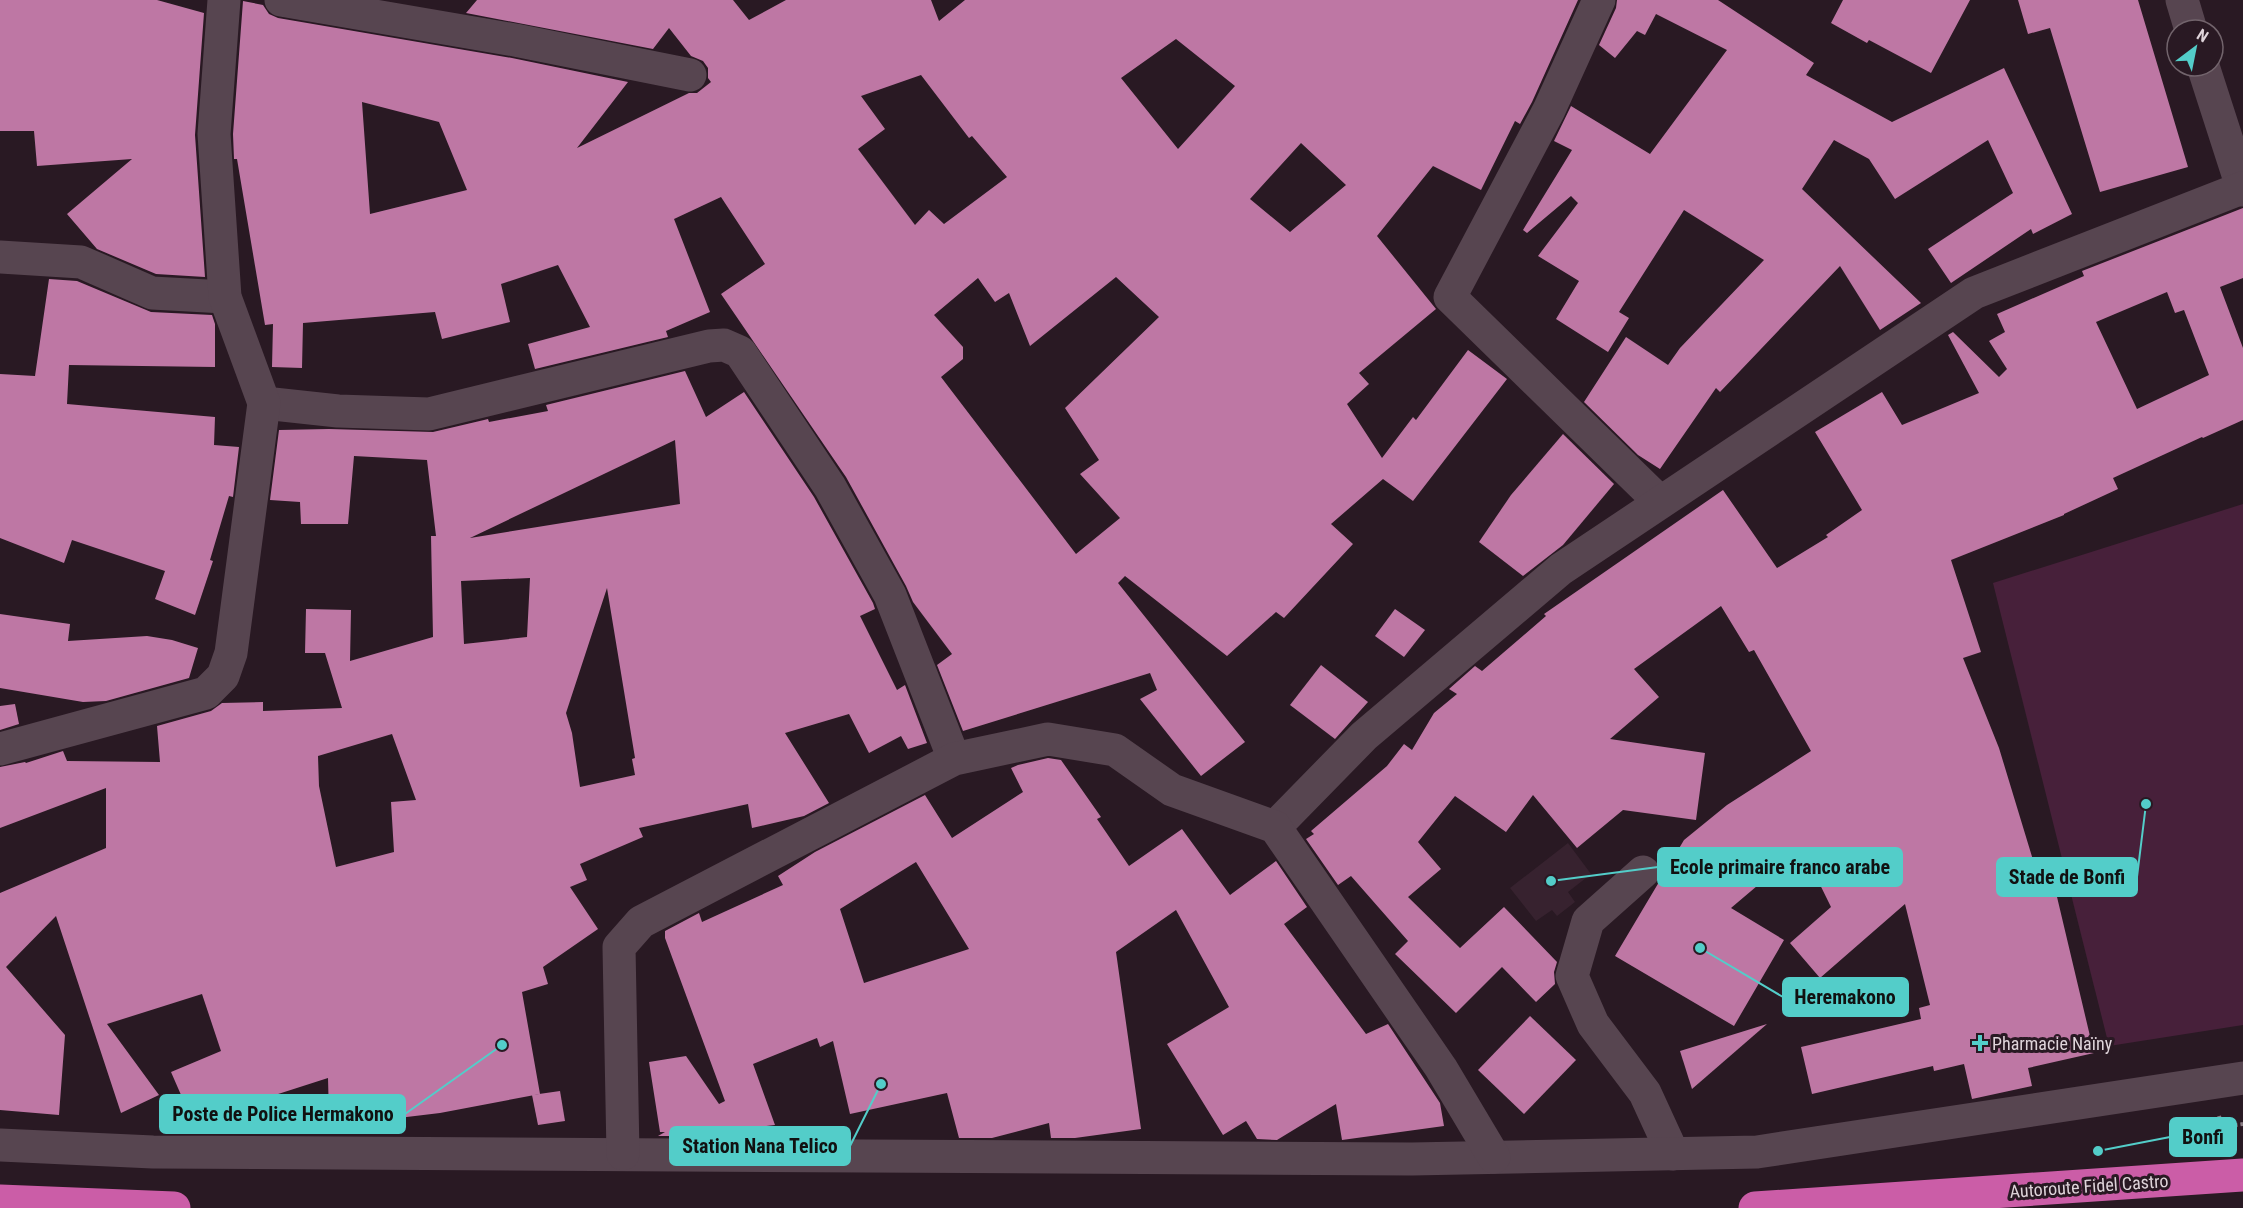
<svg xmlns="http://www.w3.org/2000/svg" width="2243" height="1208" font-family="'Roboto Condensed',sans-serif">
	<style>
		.built { fill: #37222f }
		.green { fill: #47203a }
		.building { fill: #be77a4; fill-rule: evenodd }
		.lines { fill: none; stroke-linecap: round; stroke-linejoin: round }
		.path { stroke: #8a7d84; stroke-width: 4; stroke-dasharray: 4.5 3; stroke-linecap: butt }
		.minor { stroke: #574550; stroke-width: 33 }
		.highway { stroke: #cb5da7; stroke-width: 33 }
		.poi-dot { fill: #53cdc9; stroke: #291923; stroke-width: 2 }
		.labels { text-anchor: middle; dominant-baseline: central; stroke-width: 6; stroke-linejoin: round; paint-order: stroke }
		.poi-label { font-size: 18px; fill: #dfd4da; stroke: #291923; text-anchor: start }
		.street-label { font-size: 18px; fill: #dfd4da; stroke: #291923 }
		.leader { fill: none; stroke: #53cdc9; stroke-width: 2 }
		.callout-dot { fill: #53cdc9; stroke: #291923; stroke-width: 2 }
		.callout { fill: #53cdc9; stroke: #53cdc9; stroke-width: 2 }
		.callout-label { font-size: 20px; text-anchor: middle; font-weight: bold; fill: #111 }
	</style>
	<rect width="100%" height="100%" fill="#291923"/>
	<polygon class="built" points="1568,843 1591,874 1568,892 1575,902 1557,916 1552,910 1536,921 1510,888"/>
	<polygon class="green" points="2243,504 2243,1025 2109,1046 1993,583"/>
	<g class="building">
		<polygon points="0,0 157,0 204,13 195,135 205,277 156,274 97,249 67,214 132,159 37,166 34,131 0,131"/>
		<path d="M477,0H733L749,20L786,0H931L939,21L965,0H1578L1532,102L1520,124L1515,121L1481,190L1433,166L1377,236L1436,309L1359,373L1369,384L1347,404L1382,458L1413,417L1416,420L1468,350L1507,379L1413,501L1383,479L1331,524L1353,544L1284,618L1276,612L1227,656L1125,576L1118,583L1245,742L1201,776L1140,699L1157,690L1150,673L963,731L937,665L952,654L913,602L906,586L846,477L721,294L765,264L721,197L674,219L710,312L666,331L668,337L535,369L528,344L590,327L558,265L501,284L510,322L442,339L435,312L303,323L302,368L272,367L273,324L265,325L237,159H234L233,134L243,1L263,5L269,14L278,18L512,58L628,82L577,148L689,93H697L711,82L708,78V68L703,61L691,56L669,28L653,49L466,13ZM1176,39L1235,86L1178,149L1121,78ZM921,75L969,138L972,136L1007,177L944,224L929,210L915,225L858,149L885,129L861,96ZM362,102L439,122L467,190L370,214ZM1301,143L1346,185L1290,232L1250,199ZM1116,277L1159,317L1065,408L1099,460L1080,474L1120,518L1076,554L941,377L963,359V347L934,315L978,278L995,302L1009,293L1030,346Z"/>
		<polygon points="1617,0 1718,0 1814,63 1806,75 1892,122 2004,68 2072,214 2033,234 2031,229 1951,283 1928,249 2013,193 1988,140 1895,199 1869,159 1834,140 1802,189 1921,303 1880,330 1840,266 1720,392 1716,388 1660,469 1638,455 1584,402 1626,337 1668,365 1680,348 1764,260 1684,210 1619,312 1629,318 1608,352 1556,319 1579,281 1538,256 1578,203 1571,196 1527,233 1523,230 1572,150 1554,141 1571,106 1650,154 1727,50 1656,14 1645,35 1637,31 1615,58 1599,45 1616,8"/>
		<polygon points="1843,0 1970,0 1931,73 1869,40 1867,43 1831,23"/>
		<polygon points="2018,0 2138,0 2188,167 2100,192 2050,28 2028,34"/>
		<path d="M2243,208V278L2220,287L2243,348V420L2203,438L2202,437L2113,478L2118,489L2064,514V515L1951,560L1981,652L1963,658L1999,748L2040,883L2053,880L2094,1053L2028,1068L2032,1086L1972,1099L1964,1064L1934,1071L1933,1066L1812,1094L1801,1047L1921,1019L1919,1008L1930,1005L1905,904L1820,978L1790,943L1831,907L1802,848L1731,908L1784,940L1734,1026L1615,956L1684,840L1727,805L1811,751L1754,650L1749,652L1721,606L1634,669L1659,697L1610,739L1705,753L1696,820L1623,810L1577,848L1533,795L1506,832L1455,796L1418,842L1441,869L1408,897L1460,948L1504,907L1557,962L1554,972L1555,984L1536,1002L1502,967L1456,1013L1395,954L1408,941L1351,876L1338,885L1306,839L1314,834L1311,831L1387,766L1404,744L1412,750L1434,713L1457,694L1449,689L1475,666L1482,671L1546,616L1544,614L1723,490L1777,568L1828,537L1826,535L1862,510L1815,432L1882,392L1902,425L1979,393L1948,335L1953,332L1999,377L2007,369L1989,341L2005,332L1997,314L2084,276L2082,271ZM2167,292L2175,313L2184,310L2209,375L2137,409L2096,322Z"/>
		<polygon points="49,279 77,281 151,312 212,315 215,324 215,367 69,365 67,404 215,417 214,445 239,447 233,497 229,496 210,560 213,561 195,615 155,599 165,571 72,540 64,563 0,538 0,374 35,376"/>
		<path d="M685,371L706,417L744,392L814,497L873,603L875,609L860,616L897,690L905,685L927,743L908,749L901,736L869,753L849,714L785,733L829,803L804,816L752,828L748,804L639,828L643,837L580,864L587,880L570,887L598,929L543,967L548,984L522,992L540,1094L440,1113L390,1119L389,1116L329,1117L328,1078L253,1102L195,1127L171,1072L221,1051L202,994L107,1024L159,1095L121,1113L56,916L6,967L65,1035L59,1115L0,1110V893L106,848V788L0,828V767L25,762L26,763L63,751L67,761L160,762L157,726L211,711L222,703L263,702V711L342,708L325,653H305L306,609L351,610L350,661L433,637L431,536H436L427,460L354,456L348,524H301L300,502L270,500L279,430L329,429L433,432L484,420L488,419L489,422L548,411L546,405ZM675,440L680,504L470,538ZM530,578L527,637L464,644L461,581ZM607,588L635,758L632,759L635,775L580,787L572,733L566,713ZM392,734L416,800L391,802L394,852L336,867L319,786L318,756Z"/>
		<polygon points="1563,434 1614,484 1563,545 1523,576 1479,542 1511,495"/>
		<polygon points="1395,609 1425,630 1404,657 1375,636"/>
		<polygon points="0,614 70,624 68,641 147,636 172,640 198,648 189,678 106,701 83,702 0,688"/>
		<polygon points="1321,665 1368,702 1335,739 1290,705"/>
		<polygon points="15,704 19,724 0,730 0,706"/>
		<path d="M1048,758L1061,760L1101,817L1097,819L1129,866L1182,829L1230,895L1276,861L1307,907L1284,924L1366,1034L1388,1024L1440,1103L1444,1126L1342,1140L1336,1104L1277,1140L1257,1139L1246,1121L1223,1135L1167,1044L1229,1007L1176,910L1116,952L1141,1129L1075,1138H1051L1049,1123L992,1138H959L947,1093L850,1114L833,1041L820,1047L817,1038L753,1064L775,1125L676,1136H658L665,1132H660L649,1062L686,1056L719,1104L725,1101L665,938V931L699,913L702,922L783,885L778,876L815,852L925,795L952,838L1023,792L1011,768L1018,765ZM916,862L969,949L864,983L840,909Z"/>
		<polygon points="1530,1016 1576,1060 1524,1114 1478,1070"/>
		<polygon points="1767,1024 1692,1089 1680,1051"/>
		<polygon points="560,1091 565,1121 538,1125 532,1095"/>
	</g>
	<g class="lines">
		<polyline class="path" points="2219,1116 2222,1127 2243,1124"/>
		<g class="minor">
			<polyline points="281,0 515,40 690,75"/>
			<polyline points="1599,0 1549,110 1450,297 1660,502"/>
			<polyline points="2182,0 2191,30"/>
			<polyline points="2203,66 2243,190"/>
			<polyline points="0,257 81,262 152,293 225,297"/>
			<polyline points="264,403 338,411 429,414 709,346 724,345 740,352 830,487 890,595 954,759"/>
			<polyline points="0,749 206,693 223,676 231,653 264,403 225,297 214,134 224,0"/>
			<polyline points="1275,827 1364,736 1561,569 1974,293 2242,188"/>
			<polyline points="1643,872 1588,921 1572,976 1593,1024 1645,1093 1673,1154"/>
			<polyline points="0,1145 153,1152 1412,1159 1757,1152 2243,1078"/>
			<polyline points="623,1154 619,947 641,922 954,759 1048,739 1115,750 1172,790 1275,827 1441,1068 1494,1157"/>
		</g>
		<g class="highway">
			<polyline points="0,1201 174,1208"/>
			<polyline points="1755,1208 2243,1175"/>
		</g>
	</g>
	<path class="poi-dot" d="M1977 1034h6v6h6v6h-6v6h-6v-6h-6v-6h6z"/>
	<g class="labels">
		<g class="poi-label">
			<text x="1992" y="1043">Pharmacie Naïny</text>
		</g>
		<g class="street-label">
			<text transform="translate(2089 1186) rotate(-4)">Autoroute Fidel Castro</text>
		</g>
	</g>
	<path class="leader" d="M1551 881L1658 867M2146 804L2137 877M1700 948L1783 997M502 1045L405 1114M2098 1151L2170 1137M881 1084L850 1146"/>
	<g class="callout-dot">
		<circle cx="1551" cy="881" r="6"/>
		<circle cx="2146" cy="804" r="6"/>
		<circle cx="1700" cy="948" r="6"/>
		<circle cx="502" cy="1045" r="6"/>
		<circle cx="2098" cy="1151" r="6"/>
		<circle cx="881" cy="1084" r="6"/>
	</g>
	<g class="callout">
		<rect x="1658" y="848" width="244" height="38" rx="6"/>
		<rect x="1997" y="858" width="140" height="38" rx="6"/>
		<rect x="1783" y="978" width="125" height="38" rx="6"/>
		<rect x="160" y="1095" width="245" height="38" rx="6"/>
		<rect x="2170" y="1118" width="66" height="38" rx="6"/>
		<rect x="670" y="1127" width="180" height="38" rx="6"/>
	</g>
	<g class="callout-label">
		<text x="1780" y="874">Ecole primaire franco arabe</text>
		<text x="2067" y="884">Stade de Bonfi</text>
		<text x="1845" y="1004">Heremakono</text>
		<text x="283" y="1121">Poste de Police Hermakono</text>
		<text x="2203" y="1144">Bonfi</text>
		<text x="760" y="1153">Station Nana Telico</text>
	</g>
	<g transform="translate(2195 48) rotate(32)"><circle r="28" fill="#291923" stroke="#72646c" stroke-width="1.5"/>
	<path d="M0-4.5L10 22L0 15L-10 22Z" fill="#53cdc9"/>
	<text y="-9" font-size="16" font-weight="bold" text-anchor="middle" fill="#dfd4da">N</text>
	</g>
</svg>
